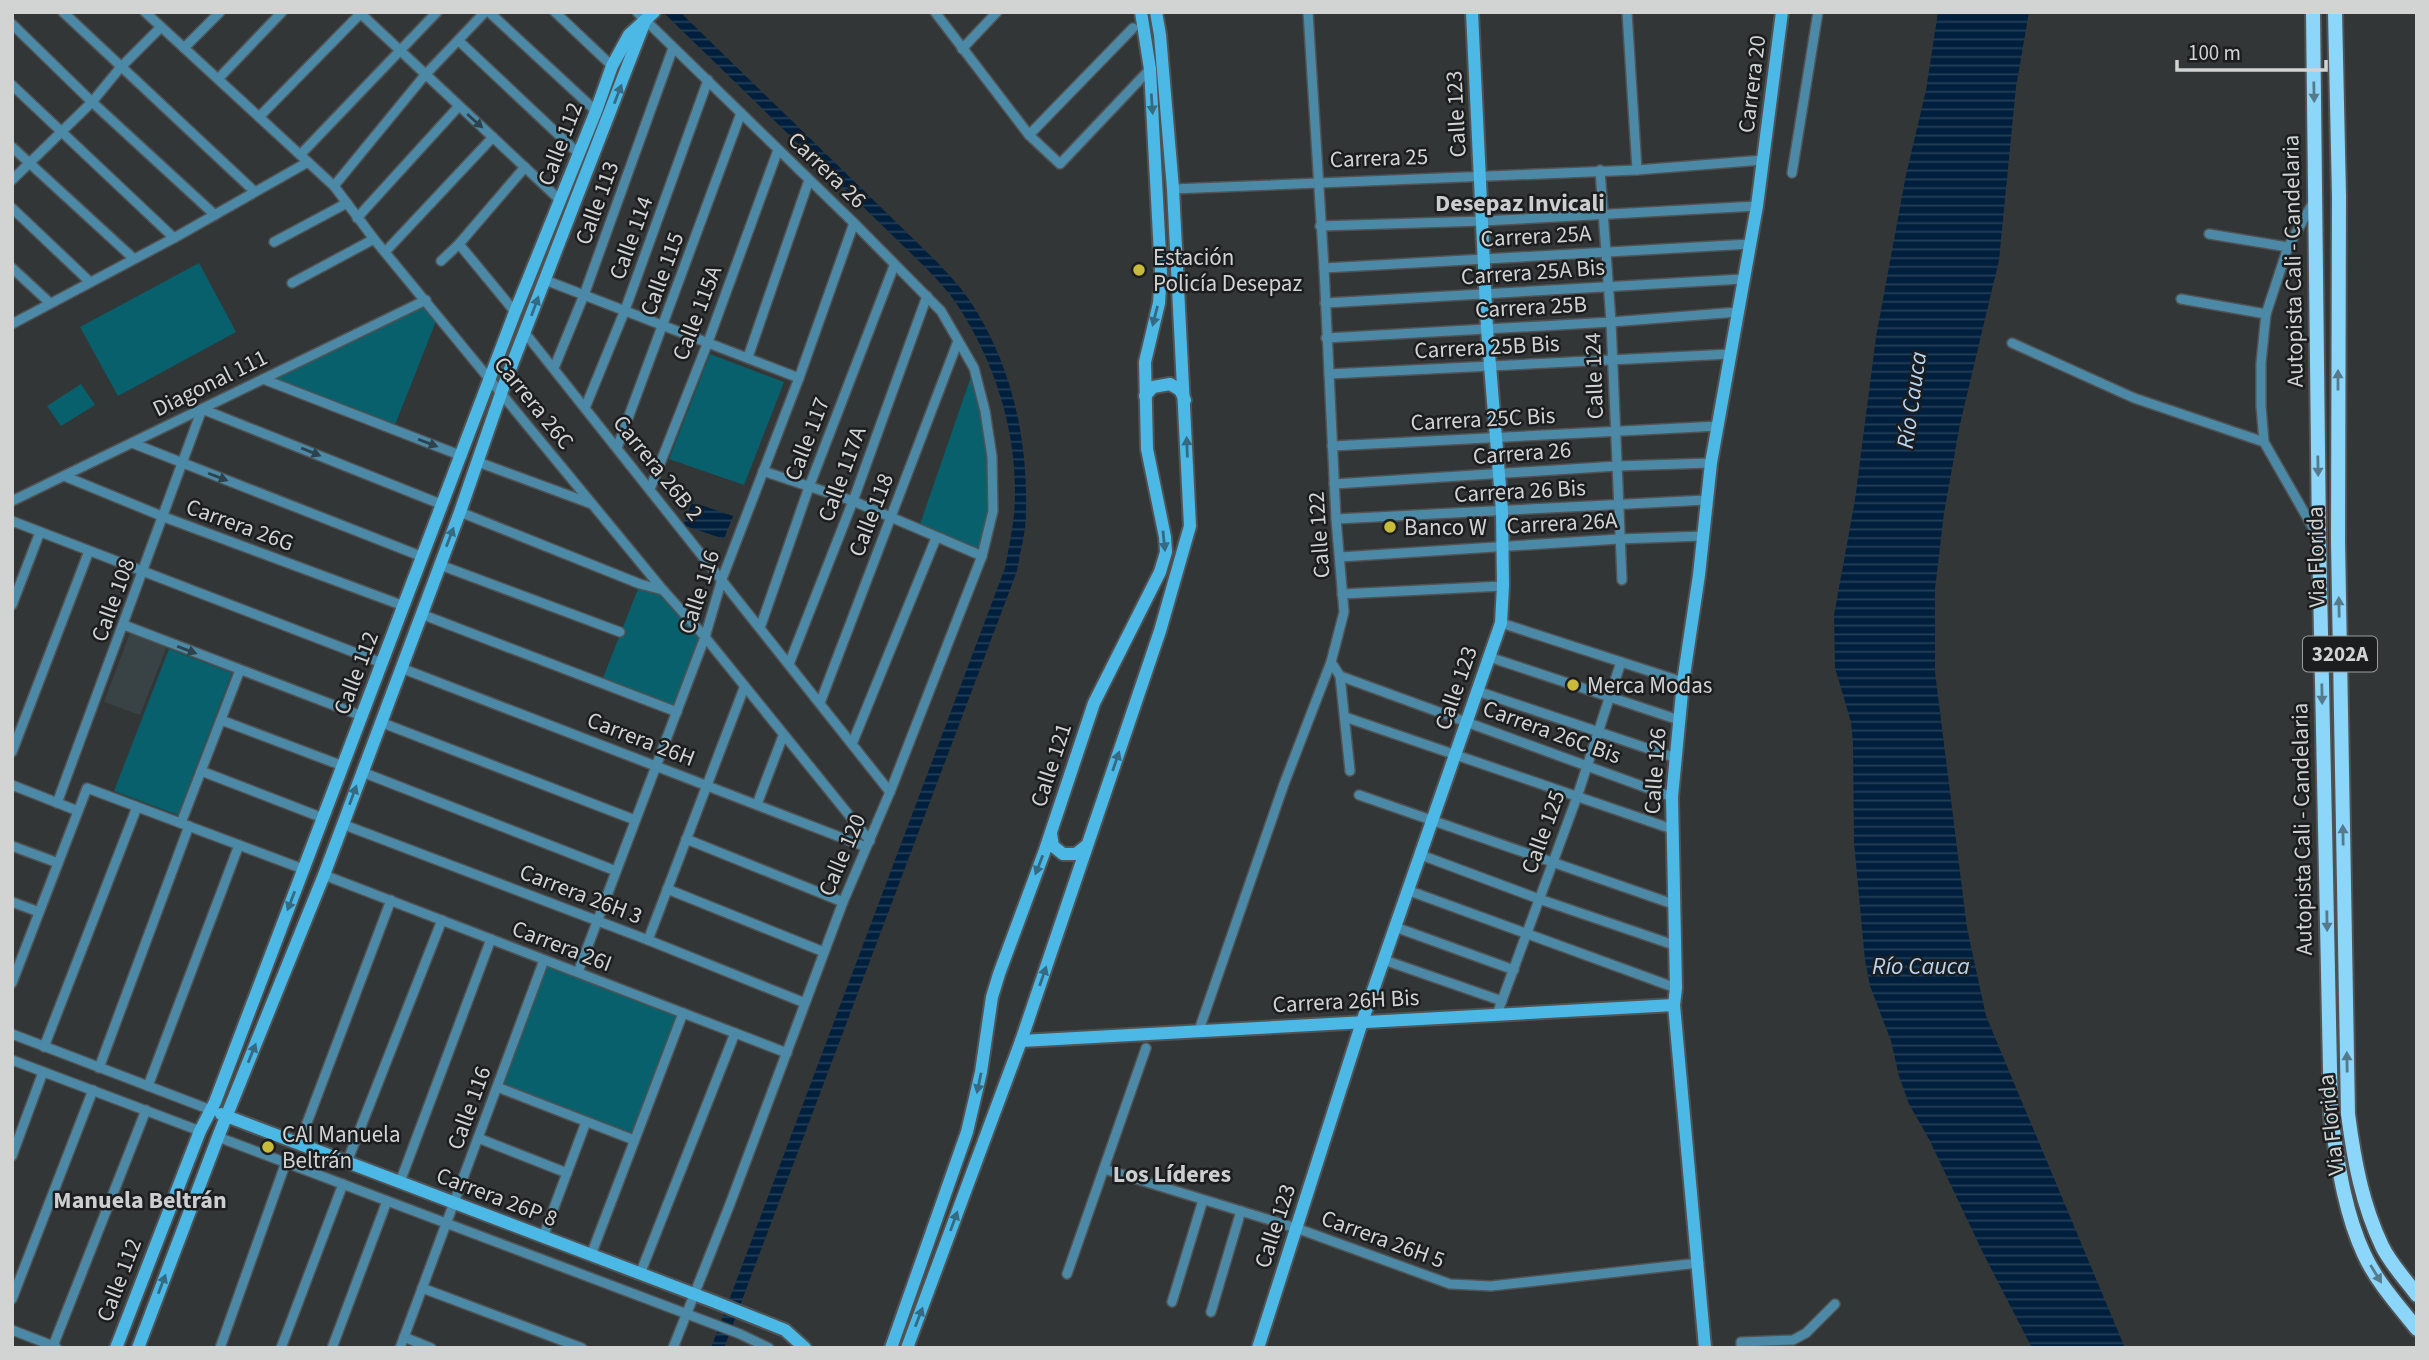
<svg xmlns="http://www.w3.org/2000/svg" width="2429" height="1360" font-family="'Source Sans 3',sans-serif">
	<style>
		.built { fill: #394345 }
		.green { fill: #07606b }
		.water { fill: url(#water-rules) }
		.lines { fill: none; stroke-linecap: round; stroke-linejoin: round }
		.street-casing { stroke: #505253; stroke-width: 12 }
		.secondary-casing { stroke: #505253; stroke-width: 16 }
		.primary-casing { stroke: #505253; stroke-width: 18 }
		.street { stroke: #4b89a6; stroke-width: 9 }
		.secondary { stroke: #4cb8e6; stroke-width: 12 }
		.primary { stroke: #8cd6fa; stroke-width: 14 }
		.oneway { fill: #547a8c }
		.oneway2 { fill: #346a82 }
		.oneway3 { fill: #2c434e }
		.poi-dot { fill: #c8bb3b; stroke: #1c1d1e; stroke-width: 2.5 }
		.labels { text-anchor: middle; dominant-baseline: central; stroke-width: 5; stroke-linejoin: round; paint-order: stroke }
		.shield { fill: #1c1d1e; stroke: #9b9d9d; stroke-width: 2 }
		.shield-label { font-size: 21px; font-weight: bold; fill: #d2d4d4 }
		.street-label { font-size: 23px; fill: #d2d4d4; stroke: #1c1d1e }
		.poi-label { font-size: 23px; fill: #d2d4d4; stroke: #1c1d1e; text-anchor: start }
		.neighbourhood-label { font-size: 24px; font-weight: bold; fill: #cbcfd0; stroke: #1c1d1e }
		.water-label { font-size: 24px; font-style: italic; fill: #b6d5f6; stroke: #1c1d1e }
	</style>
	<defs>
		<pattern id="water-rules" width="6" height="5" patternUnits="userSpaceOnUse" patternTransform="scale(1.75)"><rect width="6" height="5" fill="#001f3d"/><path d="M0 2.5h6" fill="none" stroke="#243f58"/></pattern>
	</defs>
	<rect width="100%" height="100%" fill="#333637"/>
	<polygon class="built" points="130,633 167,646 140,715 104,702"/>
	<g class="green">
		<polygon points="199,263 236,332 118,396 80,327"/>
		<polygon points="426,300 438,316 393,430 263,379"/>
		<polygon points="710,354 784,382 744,485 669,459"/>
		<polygon points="974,368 985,411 993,511 982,556 918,530"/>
		<polygon points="81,384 95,405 61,426 47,406"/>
		<polygon points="640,584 663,590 705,637 677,712 601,683"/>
		<polygon points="169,649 232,673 178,815 114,791"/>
		<polygon points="544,960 683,1013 634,1140 497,1087"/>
	</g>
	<g class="water">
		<path d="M663,12H680L936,261C947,273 959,285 968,298C1011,361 1028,437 1026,513C1026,532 1020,552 1017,571L724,1348H711L1005,568C1008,551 1012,533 1014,515C1020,442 998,367 958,306C950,293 938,281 927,269Z"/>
		<polygon points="1938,12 2029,12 2016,87 1999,260 1960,424 1944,513 1935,589 1935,672 1967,928 1986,1016 2125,1348 2032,1348 1984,1255 1929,1139 1909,1104 1899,1076 1891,1041 1870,986 1865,960 1854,843 1853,743 1851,722 1835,668 1834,615 1855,500 1876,337 1906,175 1926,90"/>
		<polygon points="692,502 733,516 724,539 683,525"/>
	</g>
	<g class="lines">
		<g class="street-casing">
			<g id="street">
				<polyline points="63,12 254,191"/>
				<polyline points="145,12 334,186 374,239 663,590 705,637 870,841"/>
				<polyline points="359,12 561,201"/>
				<polyline points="489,12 596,111"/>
				<polyline points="555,12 612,66"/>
				<polyline points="637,12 854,223 941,311 974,368 985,411 992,457 993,511 982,556 890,792 843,902 730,1204 673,1348"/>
				<polyline points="935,12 1029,135 1060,164 1150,69"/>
				<polyline points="1627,12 1637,170"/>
				<polyline points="12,24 92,102 215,215"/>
				<polyline points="459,41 579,154"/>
				<polyline points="184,48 220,12"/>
				<polyline points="962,49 997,12"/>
				<polyline points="218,79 282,12"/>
				<polyline points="12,85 174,238"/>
				<polyline points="259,117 362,12"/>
				<polyline points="1029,135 1133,28"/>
				<polyline points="12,147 133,258"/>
				<polyline points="301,154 437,12"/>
				<polyline points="1600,170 1611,322 1622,580"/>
				<polyline points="1792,173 1818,12"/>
				<polyline points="12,180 92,102 120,68 161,27"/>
				<polyline points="334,186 425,75 485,12"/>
				<polyline points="1173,189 1637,170 1763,160"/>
				<polyline points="2314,201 2288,247 2266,314 2261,363 2261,406 2264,442 2316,533"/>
				<polyline points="12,208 90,282"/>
				<polyline points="357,218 459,106"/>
				<polyline points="1320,226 1483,221 1757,206"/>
				<polyline points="2209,234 2288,247"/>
				<polyline points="274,242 347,203"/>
				<polyline points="459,244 515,312"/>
				<polyline points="385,252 493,137"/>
				<polyline points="441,261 459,244 525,167"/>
				<polyline points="12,268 50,303"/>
				<polyline points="1324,268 1750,244"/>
				<polyline points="545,280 799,378"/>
				<polyline points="292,283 374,239"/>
				<polyline points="2181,299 2266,314"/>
				<polyline points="1325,303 1743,279"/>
				<polyline points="12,324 174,238 308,162"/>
				<polyline points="525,333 890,792"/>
				<polyline points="1326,338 1611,322 1738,312"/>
				<polyline points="2012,343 2134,398 2264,442"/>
				<polyline points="748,357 809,180"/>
				<polyline points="554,368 584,295 673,48"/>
				<polyline points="1329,374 1730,354"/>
				<polyline points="263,379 462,456"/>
				<polyline points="585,408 625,310 708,80"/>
				<polyline points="132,443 423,557"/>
				<polyline points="1332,446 1719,426"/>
				<polyline points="617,448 741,113"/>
				<polyline points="478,462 592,504"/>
				<polyline points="763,471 853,501 982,556"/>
				<polyline points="64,476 164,517 404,606"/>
				<polyline points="1334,484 1617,466 1711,463"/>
				<polyline points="650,489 708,342 778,150"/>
				<polyline points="12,501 426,300"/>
				<polyline points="460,512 640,584 663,590"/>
				<polyline points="1336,519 1706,500"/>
				<polyline points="12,521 382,663"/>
				<polyline points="1340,557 1619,539 1703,536"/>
				<polyline points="440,565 620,632"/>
				<polyline points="1342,594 1503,586"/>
				<polyline points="12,605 40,532"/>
				<polyline points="421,614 677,712"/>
				<polyline points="1501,623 1683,682"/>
				<polyline points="124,625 362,716"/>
				<polyline points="760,628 809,487 894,266"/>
				<polyline points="1489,657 1679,720"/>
				<polyline points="1331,662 1340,676 1350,771"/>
				<polyline points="789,664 853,501 927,296"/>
				<polyline points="401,668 866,847"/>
				<polyline points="1340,676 1672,797"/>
				<polyline points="1477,691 1676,758"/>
				<polyline points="820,703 958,341"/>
				<polyline points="1345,717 1672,829"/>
				<polyline points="221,720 343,766"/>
				<polyline points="380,722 635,820"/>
				<polyline points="852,744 936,538"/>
				<polyline points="12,752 89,551"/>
				<polyline points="201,771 323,818"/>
				<polyline points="362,772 616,871"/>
				<polyline points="12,785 78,811"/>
				<polyline points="1359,795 1673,904"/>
				<polyline points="57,803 202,409 443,505"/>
				<polyline points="757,804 783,736"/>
				<polyline points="181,823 240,670"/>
				<polyline points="342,824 648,940 805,1003"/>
				<polyline points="686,839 843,902"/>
				<polyline points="12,846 58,863"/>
				<polyline points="1421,855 1539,899 1674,945"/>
				<polyline points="324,875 787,1053"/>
				<polyline points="667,889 824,952"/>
				<polyline points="1407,890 1676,988"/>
				<polyline points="12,902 39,912"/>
				<polyline points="1395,927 1514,970"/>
				<polyline points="648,940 744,688"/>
				<polyline points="1384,960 1502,1001"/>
				<polyline points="578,972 705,637 722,579 799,378 854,223"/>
				<polyline points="12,983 87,788 303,869"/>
				<polyline points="1497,1014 1577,797 1621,662"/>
				<polyline points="1199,1030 1284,784 1331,662 1344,612 1336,519 1324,268 1308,12"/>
				<polyline points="12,1034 211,1110"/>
				<polyline points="44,1047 137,807"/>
				<polyline points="12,1060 200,1131"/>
				<polyline points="99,1068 189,826"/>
				<polyline points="148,1086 239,845"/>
				<polyline points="497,1087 634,1140"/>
				<polyline points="218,1137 740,1334 769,1348"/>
				<polyline points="478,1138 567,1173"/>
				<polyline points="299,1144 391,900"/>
				<polyline points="12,1156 43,1072"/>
				<polyline points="347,1162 442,920"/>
				<polyline points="1104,1169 1296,1228 1450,1284 1491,1286 1699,1263"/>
				<polyline points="400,1182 491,939"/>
				<polyline points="543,1237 586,1122"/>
				<polyline points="591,1255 683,1013"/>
				<polyline points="640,1274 735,1033"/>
				<polyline points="1067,1274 1146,1048"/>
				<polyline points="422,1288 582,1348"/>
				<polyline points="12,1299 93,1090"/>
				<polyline points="1172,1302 1203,1200"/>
				<polyline points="1211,1312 1241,1211"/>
				<polyline points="12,1330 56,1347"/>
				<polyline points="404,1337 431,1348"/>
				<polyline points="53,1346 146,1110"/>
				<polyline points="220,1348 286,1162"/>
				<polyline points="281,1348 343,1184"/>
				<polyline points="332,1348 387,1201"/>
				<polyline points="400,1348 544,960"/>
				<polyline points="1741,1348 1741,1342 1793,1340 1806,1333 1835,1304"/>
			</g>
		</g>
		<g class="secondary-casing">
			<g id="secondary">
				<polyline points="1145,396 1153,387 1170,384 1180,390 1185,400"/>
				<polyline points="1051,834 1053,846 1063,854 1076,854 1086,846"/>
				<polyline points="1021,1041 1674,1005"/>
				<polyline points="221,1114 715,1302 785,1330 805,1348"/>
				<polyline points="116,1348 200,1131 215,1102 515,312 596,111 612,66 629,35 654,12"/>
				<polyline points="138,1348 218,1137 324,875 460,512 504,385 645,21"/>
				<polyline points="891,1348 967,1132 981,1072 992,997 999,974 1045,850 1094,703 1160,572 1166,552 1165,537 1147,449 1145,362 1159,303 1161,273 1150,69 1141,12"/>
				<polyline points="907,1348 1021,1041 1160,631 1190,526 1173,189 1160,35 1156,12"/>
				<polyline points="1258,1348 1362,1022 1501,623 1503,586 1502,511 1487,329 1472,12"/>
				<polyline points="1705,1348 1674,1005 1676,988 1672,797 1683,682 1699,575 1711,463 1757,206 1782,12"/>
			</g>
		</g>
		<g class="primary-casing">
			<g id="primary">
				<path d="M2313,12L2319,537L2331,1117C2338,1163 2344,1211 2364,1254C2376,1281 2398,1305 2417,1329"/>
				<path d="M2335,12L2339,196L2338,541L2348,1114C2354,1160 2362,1204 2382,1246C2390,1263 2405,1279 2417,1295"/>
			</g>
		</g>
		<use href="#street" class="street"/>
		<use href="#secondary" class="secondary"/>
		<use href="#primary" class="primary"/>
	</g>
	<defs><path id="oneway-solid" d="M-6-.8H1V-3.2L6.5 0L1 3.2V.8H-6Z" transform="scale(1.75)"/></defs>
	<g class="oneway">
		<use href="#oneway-solid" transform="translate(2314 92) rotate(89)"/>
		<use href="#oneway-solid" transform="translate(2338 380) rotate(-90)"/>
		<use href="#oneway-solid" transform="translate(2318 466) rotate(89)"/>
		<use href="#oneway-solid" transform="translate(2339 607) rotate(-91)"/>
		<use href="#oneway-solid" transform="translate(2322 694) rotate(89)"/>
		<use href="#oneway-solid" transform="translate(2343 835) rotate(-91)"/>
		<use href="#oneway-solid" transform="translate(2327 921) rotate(89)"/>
		<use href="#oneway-solid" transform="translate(2347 1062) rotate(-91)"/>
		<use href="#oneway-solid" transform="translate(2376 1274) rotate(58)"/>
	</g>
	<g class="oneway2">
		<use href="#oneway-solid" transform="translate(618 94) rotate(-69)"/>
		<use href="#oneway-solid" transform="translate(1152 104) rotate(86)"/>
		<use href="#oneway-solid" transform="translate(535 306) rotate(-70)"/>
		<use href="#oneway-solid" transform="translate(1155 316) rotate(104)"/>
		<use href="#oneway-solid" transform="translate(1187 447) rotate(-92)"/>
		<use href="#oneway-solid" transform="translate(450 537) rotate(-69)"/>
		<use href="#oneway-solid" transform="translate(1164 541) rotate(84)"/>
		<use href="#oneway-solid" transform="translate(1116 761) rotate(-71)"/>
		<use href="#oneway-solid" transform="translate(353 795) rotate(-70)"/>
		<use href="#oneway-solid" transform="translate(1039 865) rotate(111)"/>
		<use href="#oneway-solid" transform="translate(291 901) rotate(111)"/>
		<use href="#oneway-solid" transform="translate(1043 976) rotate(-71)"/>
		<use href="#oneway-solid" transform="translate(252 1053) rotate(-68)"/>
		<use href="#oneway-solid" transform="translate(979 1083) rotate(102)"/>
		<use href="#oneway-solid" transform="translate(954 1221) rotate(-70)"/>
		<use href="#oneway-solid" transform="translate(162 1284) rotate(-69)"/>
		<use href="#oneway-solid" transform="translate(919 1317) rotate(-69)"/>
	</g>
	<g class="oneway3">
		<use href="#oneway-solid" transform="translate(475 121) rotate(42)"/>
		<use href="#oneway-solid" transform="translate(428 443) rotate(21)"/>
		<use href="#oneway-solid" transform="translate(311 452) rotate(22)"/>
		<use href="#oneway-solid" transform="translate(218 477) rotate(21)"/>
		<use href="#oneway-solid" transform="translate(187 650) rotate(21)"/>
	</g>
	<g class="poi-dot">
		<circle cx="1139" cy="270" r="7"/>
		<circle cx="1390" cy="527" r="7"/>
		<circle cx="1573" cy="685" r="7"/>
		<circle cx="268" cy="1147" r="7"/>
	</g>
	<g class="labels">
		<rect class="shield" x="2303" y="636.5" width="74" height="35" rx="5"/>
		<g class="shield-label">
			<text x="2340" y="654">3202A</text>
		</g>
		<g class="street-label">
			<text transform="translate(1752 84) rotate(-83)">Carrera 20</text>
			<text transform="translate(1456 114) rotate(-93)">Calle 123</text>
			<text transform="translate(560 144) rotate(-69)">Calle 112</text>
			<text transform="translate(1379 158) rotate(-2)">Carrera 25</text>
			<text transform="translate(827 170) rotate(44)">Carrera 26</text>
			<text transform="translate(597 203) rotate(-70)">Calle 113</text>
			<text transform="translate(1536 236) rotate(-3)">Carrera 25A</text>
			<text transform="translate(631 238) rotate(-70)">Calle 114</text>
			<text transform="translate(2293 261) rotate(-91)">Autopista Cali - Candelaria</text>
			<text transform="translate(1533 272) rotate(-4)">Carrera 25A Bis</text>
			<text transform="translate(662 274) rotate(-70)">Calle 115</text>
			<text transform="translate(1531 307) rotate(-3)">Carrera 25B</text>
			<text transform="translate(697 313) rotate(-69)">Calle 115A</text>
			<text transform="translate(1487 347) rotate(-3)">Carrera 25B Bis</text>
			<text transform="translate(1594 376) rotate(-92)">Calle 124</text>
			<text transform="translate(210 383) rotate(-26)">Diagonal 111</text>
			<text transform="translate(534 403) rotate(51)">Carrera 26C</text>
			<text transform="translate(1483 419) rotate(-3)">Carrera 25C Bis</text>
			<text transform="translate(807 439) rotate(-69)">Calle 117</text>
			<text transform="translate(1522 453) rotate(-4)">Carrera 26</text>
			<text transform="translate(658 468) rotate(51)">Carrera 26B 2</text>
			<text transform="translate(842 474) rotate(-70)">Calle 117A</text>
			<text transform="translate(1520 491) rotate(-3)">Carrera 26 Bis</text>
			<text transform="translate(871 515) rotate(-69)">Calle 118</text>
			<text transform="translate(1562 523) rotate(-3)">Carrera 26A</text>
			<text transform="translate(240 525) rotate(20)">Carrera 26G</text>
			<text transform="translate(1319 535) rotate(-94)">Calle 122</text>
			<text transform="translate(2316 557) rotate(-91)">Via Florida</text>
			<text transform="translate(699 592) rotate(-72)">Calle 116</text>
			<text transform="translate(113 600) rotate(-70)">Calle 108</text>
			<text transform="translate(356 673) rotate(-69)">Calle 112</text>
			<text transform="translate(1456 688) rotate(-71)">Calle 123</text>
			<text transform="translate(1552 732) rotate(20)">Carrera 26C Bis</text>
			<text transform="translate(641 739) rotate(21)">Carrera 26H</text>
			<text transform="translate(1051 765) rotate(-72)">Calle 121</text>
			<text transform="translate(1655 771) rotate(-86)">Calle 126</text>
			<text transform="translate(2302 829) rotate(-91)">Autopista Cali - Candelaria</text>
			<text transform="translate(1543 832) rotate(-70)">Calle 125</text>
			<text transform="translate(842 855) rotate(-67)">Calle 120</text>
			<text transform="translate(581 894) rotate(21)">Carrera 26H 3</text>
			<text transform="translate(562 946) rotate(21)">Carrera 26I</text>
			<text transform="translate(1346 1001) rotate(-3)">Carrera 26H Bis</text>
			<text transform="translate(469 1108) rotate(-70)">Calle 116</text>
			<text transform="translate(2331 1125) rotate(-96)">Via Florida</text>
			<text transform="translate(497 1197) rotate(21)">Carrera 26P 8</text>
			<text transform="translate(1275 1226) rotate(-72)">Calle 123</text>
			<text transform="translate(1383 1239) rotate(20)">Carrera 26H 5</text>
			<text transform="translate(119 1280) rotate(-69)">Calle 112</text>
		</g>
		<g class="poi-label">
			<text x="1153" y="257">Estación<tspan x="1153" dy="26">Policía Desepaz</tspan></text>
			<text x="1404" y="527">Banco W</text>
			<text x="1587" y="685">Merca Modas</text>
			<text x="282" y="1134">CAI Manuela<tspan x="282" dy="26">Beltrán</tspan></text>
		</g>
		<g class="neighbourhood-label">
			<text x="1520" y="203">Desepaz Invicali</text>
			<text x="1172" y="1174">Los Líderes</text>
			<text x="140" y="1200">Manuela Beltrán</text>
		</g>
		<g class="water-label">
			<text transform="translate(1912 400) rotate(-82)">Río Cauca</text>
			<text x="1921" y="966">Río Cauca</text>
		</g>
	</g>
	<rect width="2429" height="1360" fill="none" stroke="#d2d4d4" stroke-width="28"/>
	<path d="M2177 60v10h149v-10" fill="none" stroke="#d2d4d4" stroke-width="3.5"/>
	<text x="2188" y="60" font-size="21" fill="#d2d4d4" stroke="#1c1d1e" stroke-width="5" paint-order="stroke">100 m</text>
</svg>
